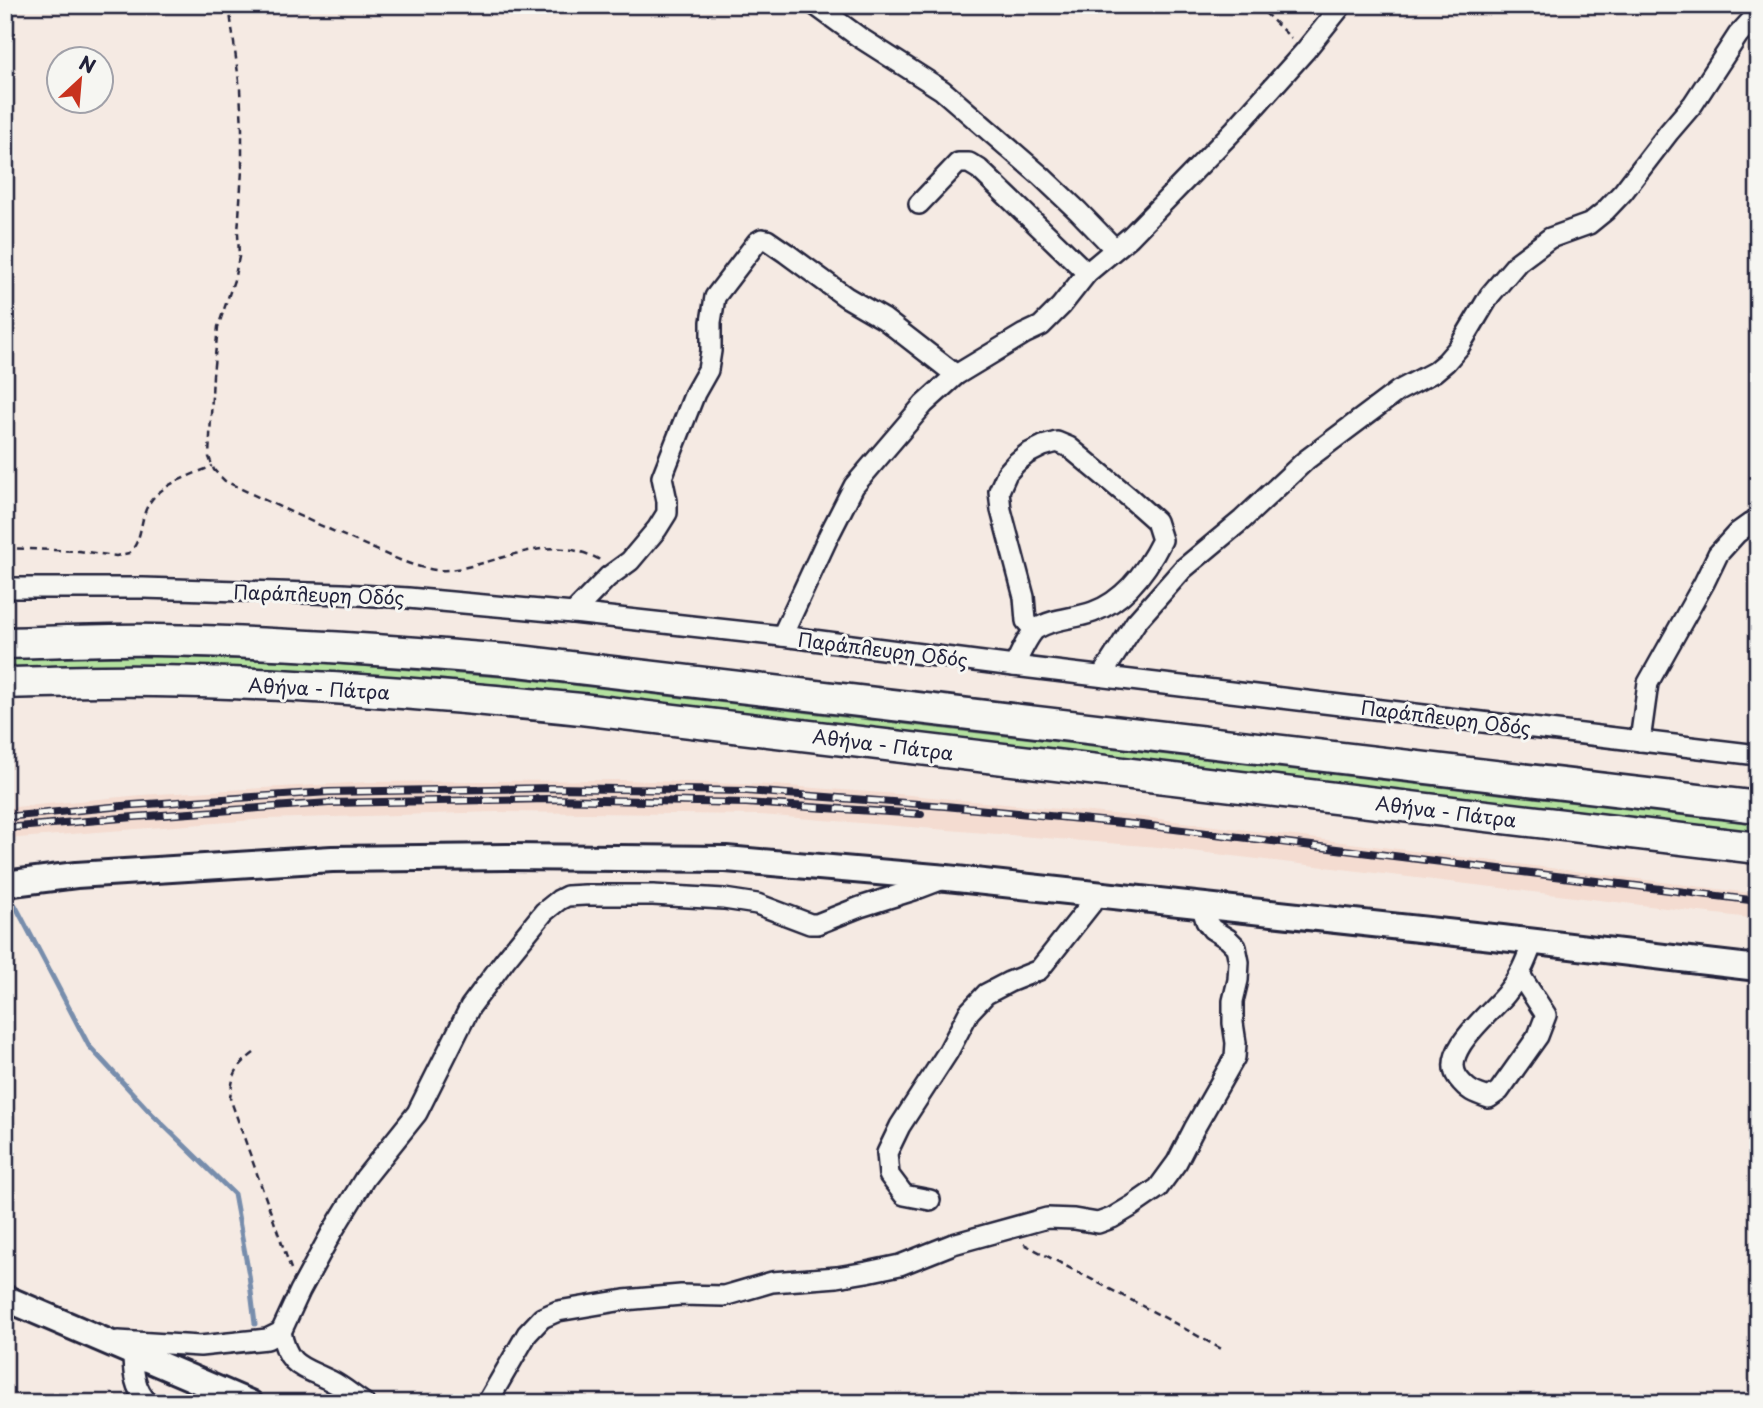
<svg xmlns="http://www.w3.org/2000/svg" width="1763" height="1408" font-family="'Playpen Sans',sans-serif">
	<style>
		.built { fill: #f4dcd1 }
		.green { fill: #b3e19f; stroke: #6a826d; stroke-width: 2 }
		.lines { fill: none; stroke-linecap: round; stroke-linejoin: round }
		.stream { stroke: #778dac; stroke-width: 5 }
		.minor-casing { stroke: #22223b; stroke-width: 24 }
		.major-casing { stroke: #22223b; stroke-width: 30 }
		.highway-casing { stroke: #22223b; stroke-width: 35 }
		.path { stroke: #22223b; stroke-width: 2.5; stroke-dasharray: 7 5; stroke-linecap: butt }
		.minor { stroke: #f6f6f2; stroke-width: 19 }
		.major { stroke: #f6f6f2; stroke-width: 24 }
		.highway { stroke: #f6f6f2; stroke-width: 30 }
		.rail-casing { stroke: #22223b; stroke-width: 8 }
		.rail { stroke: #f6f6f2; stroke-width: 5; stroke-dasharray: 16; stroke-linecap: butt }
		.labels { text-anchor: middle; dominant-baseline: central; stroke-width: 6; stroke-linejoin: round; paint-order: stroke }
		.street-label { font-size: 19px; fill: #22223b; stroke: #f6f6f2 }
	</style>
	<rect width="100%" height="100%" fill="#f5eae3"/>
	<filter id="ink" filterUnits="userSpaceOnUse"><feTurbulence type="fractalNoise" baseFrequency=".0143" numOctaves="2"/><feDisplacementMap in="SourceGraphic" scale="14" xChannelSelector="R" yChannelSelector="G"/><feConvolveMatrix kernelMatrix="1 2 1 2 8 2 1 2 1" color-interpolation-filters="sRGB"/></filter>
	<g filter="url(#ink)">
		<polygon class="built" points="620,780 774,785 910,795 1143,817 1758,894 1758,919 1158,847 761,815 497,812 266,819 5,839 5,808 141,795 369,782"/>
		<polygon class="green" points="154,656 315,662 516,678 1758,824 1758,832 516,686 275,669 154,665 5,668 5,659"/>
		<g class="lines">
			<polyline class="stream" points="15,905 89,1046 150,1112 234,1194 249,1275 255,1324"/>
			<g class="minor-casing">
				<g id="minor">
					<polyline points="815,5 859,37 942,90 1041,176 1078,211 1115,249"/>
					<polyline points="919,204 958,163 969,163 979,169 1087,273"/>
					<polyline points="5,588 143,588 342,594 408,598 573,613 782,636 1014,666 1758,755"/>
					<polyline points="573,613 608,577 630,561 657,529 667,513 667,501 662,477 695,393 708,370 711,351 711,322 715,297 757,242 762,239 767,240 786,253 846,297 884,319 956,375"/>
					<polyline points="782,636 829,535 854,486 924,404 956,375 1024,334 1041,326 1061,306 1087,273 1130,237 1235,129 1305,51 1342,5"/>
					<path d="M1014,666C1019,657 1028,635 1036,629C1053,618 1074,619 1093,612C1126,600 1147,570 1162,540L1156,521L1129,497L1069,447L1057,442L1043,446L1027,454L1016,463L1007,473L999,491L1001,510L1024,597L1026,621L1034,630"/>
					<polyline points="1102,675 1136,622 1183,569 1242,520 1306,460 1398,391 1434,372 1446,362 1459,347 1490,295 1518,262 1550,238 1589,224 1605,211 1623,192 1669,132 1693,104 1738,35 1758,13"/>
					<polyline points="1640,741 1648,683 1704,583 1718,554 1737,533 1758,518"/>
					<path d="M1520,975L1546,1015L1538,1036L1499,1091L1489,1098C1474,1093 1468,1091 1458,1078C1439,1052 1491,1013 1506,994C1519,978 1526,961 1533,942"/>
					<polyline points="930,1200 904,1195 889,1175 887,1153 900,1126 948,1052 969,1012 986,994 1009,982 1039,970 1099,894"/>
					<path d="M281,1332C288,1368 302,1366 331,1381C343,1387 353,1396 364,1403"/>
					<polyline points="118,1341 200,1346 267,1339 281,1332 300,1291 332,1232 365,1178 417,1113 470,1007 505,960 544,912 559,900 567,896 585,895 653,895 724,899 757,904 810,924 817,924 860,907 914,890 943,879"/>
					<path d="M133,1352C133,1372 134,1388 148,1403"/>
					<polyline points="487,1403 527,1334 542,1318 558,1311 624,1300 681,1295 724,1296 772,1282 837,1277 867,1272 900,1265 953,1244 1047,1218 1074,1219 1098,1223 1112,1218 1132,1206 1158,1188 1177,1162 1194,1129 1235,1057 1236,1043 1233,1023 1233,1001 1238,980 1239,962 1236,947 1228,939 1212,929 1206,921 1201,905"/>
				</g>
			</g>
			<g class="major-casing">
				<g id="major">
					<polyline points="5,884 76,875 332,859 507,857 726,859 947,878 1502,938 1758,968"/>
					<polyline points="5,1298 250,1403"/>
				</g>
			</g>
			<g class="highway-casing">
				<g id="highway">
					<path d="M5,643C55,642 105,639 155,640C277,642 398,651 519,661L1758,807"/>
					<path d="M5,683C55,682 105,680 155,681C297,683 439,695 581,709L1758,848"/>
				</g>
			</g>
			<g class="path">
				<path d="M229,5L240,89L242,129V170L238,233L239,257L234,280L218,327L213,375L209,457L214,470L225,481C268,502 312,522 356,541C382,552 407,566 436,570C452,571 468,567 483,563C525,551 561,538 602,561"/>
				<polyline points="778,5 781,5"/>
				<polyline points="1255,5 1261,9 1291,38"/>
				<path d="M5,548L79,551L116,556L129,553C141,542 140,526 145,512C154,485 189,477 212,466"/>
				<path d="M254,1053C234,1068 233,1075 230,1098L291,1269"/>
				<polyline points="1024,1244 1169,1320 1225,1351"/>
			</g>
			<use href="#minor" class="minor"/>
			<use href="#major" class="major"/>
			<use href="#highway" class="highway"/>
			<g class="rail-casing">
				<g id="rail">
					<polyline points="5,817 133,805 329,792 552,788 747,791 945,806 1142,825 1758,901"/>
					<polyline points="5,828 134,817 329,803 549,799 746,803 921,814"/>
				</g>
			</g>
			<use href="#rail" class="rail"/>
		</g>
	</g>
	<g class="labels">
		<g class="street-label">
			<text transform="translate(319 594) rotate(2)">Παράπλευρη Οδός</text>
			<text transform="translate(883 649) rotate(7)">Παράπλευρη Οδός</text>
			<text transform="translate(319 688) rotate(3)">Αθήνα - Πάτρα</text>
			<text transform="translate(1446 717) rotate(7)">Παράπλευρη Οδός</text>
			<text transform="translate(883 744) rotate(7)">Αθήνα - Πάτρα</text>
			<text transform="translate(1446 811) rotate(7)">Αθήνα - Πάτρα</text>
		</g>
	</g>
	<rect width="1763" height="1408" fill="none" stroke="#f6f6f2" stroke-width="28"/>
	<rect x="14" y="14" width="1735" height="1380" fill="none" stroke="#22223b" stroke-width="2.5" filter="url(#ink)"/>
	<g transform="translate(80 80) rotate(26)"><circle r="33" fill="#f6f6f2" stroke="#a1a1a9" stroke-width="2"/>
	<path d="M0-5L12 26L0 18L-12 26Z" fill="#c8321e"/>
	<text y="-10" font-size="19" font-weight="bold" text-anchor="middle" fill="#22223b">N</text>
	</g>
</svg>
